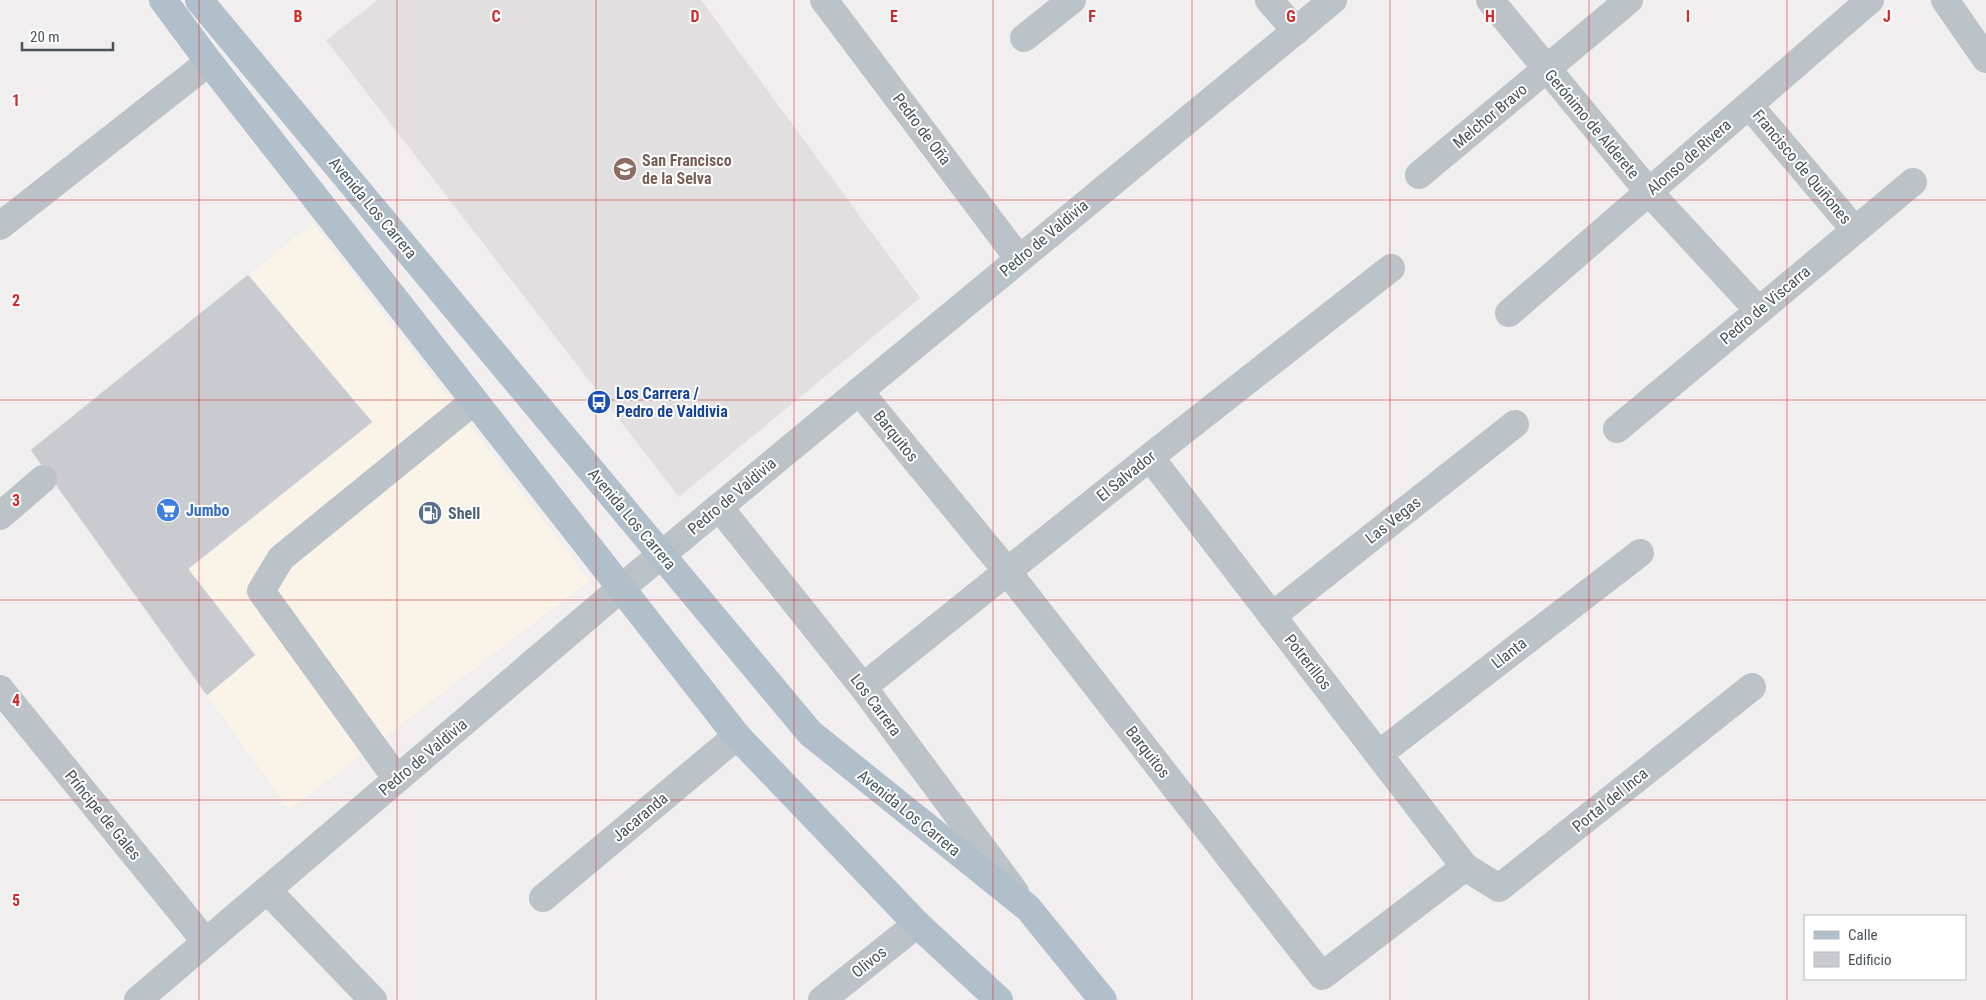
<svg xmlns="http://www.w3.org/2000/svg" width="1986" height="1000" font-family="'Roboto Condensed',sans-serif">
	<style>
		.commercial { fill: #faf4e8 }
		.education { fill: #e1dfdf }
		.building { fill: #c9cbd0; stroke: #d2d5d9 }
		.lines { fill: none; stroke-linecap: round; stroke-linejoin: round }
		.minor { stroke: #bbc3c9; stroke-width: 28 }
		.major { stroke: #b0bfca; stroke-width: 28 }
		.grid { fill: none; stroke: #d62828; stroke-width: 1; stroke-opacity: 0.55 }
		.labels { text-anchor: middle; dominant-baseline: central; stroke-width: 4; stroke-linejoin: round; paint-order: stroke }
		.street-label { font-size: 16px; fill: #485259; stroke: #fff }
		.education-label { font-size: 16px; font-weight: bold; fill: #785e54; stroke: #fff; text-anchor: start }
		.transit-label { font-size: 16px; font-weight: bold; fill: #164399; stroke: #fff; text-anchor: start }
		.shop-label { font-size: 16px; font-weight: bold; fill: #366cbe; stroke: #fff; text-anchor: start }
		.service-label { font-size: 16px; font-weight: bold; fill: #4e5e75; stroke: #fff; text-anchor: start }
		.grid-label { font-size: 16px; text-anchor: middle; font-weight: bold; fill: #d62828; stroke: #fff; stroke-width: 4; stroke-linejoin: round; paint-order: stroke }
	</style>
	<rect width="100%" height="100%" fill="#f0eeee"/>
	<polygon class="commercial" points="313,223 590,580 289,810 31,450"/>
	<polygon class="education" points="378,0 701,0 920,298 679,497 326,40"/>
	<polygon class="building" points="248,275 372,422 188,569 255,655 207,695 31,450"/>
	<g class="lines">
		<g class="minor">
			<polyline points="824,0 1019,259"/>
			<polyline points="1269,0 1296,31"/>
			<polyline points="1490,0 1649,192 1759,311"/>
			<polyline points="1945,0 1986,59"/>
			<polyline points="1024,38 1072,0"/>
			<polyline points="1749,105 1855,230"/>
			<polyline points="1419,175 1629,0"/>
			<polyline points="0,226 209,62"/>
			<polyline points="1509,313 1870,0"/>
			<polyline points="859,391 1007,571 1322,976 1465,867"/>
			<polyline points="1617,429 1913,182"/>
			<polyline points="1150,457 1465,867 1499,888 1752,687"/>
			<polyline points="719,507 863,687 1015,892"/>
			<polyline points="0,516 43,479"/>
			<polyline points="1272,616 1515,424"/>
			<polyline points="863,687 1150,457 1391,268"/>
			<polyline points="0,689 206,942"/>
			<polyline points="1379,754 1640,553"/>
			<polyline points="397,779 261,591 281,558 474,401"/>
			<polyline points="267,890 373,1000"/>
			<polyline points="543,898 737,736"/>
			<polyline points="138,1000 620,589 1333,0"/>
			<polyline points="822,1000 917,924"/>
		</g>
		<g class="major">
			<polyline points="163,0 209,62 737,736 917,924 999,1000"/>
			<polyline points="199,0 810,733 1028,908 1103,1000"/>
		</g>
	</g>
	<path class="grid" d="M199,0V1000M397,0V1000M596,0V1000M794,0V1000M993,0V1000M1192,0V1000M1390,0V1000M1589,0V1000M1787,0V1000M0,200H1986M0,400H1986M0,600H1986M0,800H1986"/>
	<defs>
		<g id="school-disc" transform="scale(1.25)"><circle r="9.5" fill="#8d6e63" stroke="#fff"/><path d="M0-5L7-2L0 1L-7-2ZM-4 1L0 2.5L4 1V4Q0 6-4 4Z" fill="#fff"/></g>
		<g id="bus-disc" transform="scale(1.25)"><circle r="9.5" fill="#1a4fb4" stroke="#fff"/><path d="M-5-6H5V4H4V6H2V4H-2V6H-4V4H-5ZM-3.5-4V0h7V-4ZM-3.5 1.2v1.5H-2V1.2ZM2 1.2v1.5H3.5V1.2Z" fill="#fff"/></g>
		<g id="supermarket-disc" transform="scale(1.25)"><circle r="9.5" fill="#3f7fe0" stroke="#fff"/><path d="M-6-5.5h2.5l.6 2H6L4.5 2H-2.5L-4.4-4H-6ZM-1.5 3.2a1.3 1.3 0 1 0 .1 0ZM3 3.2a1.3 1.3 0 1 0 .1 0Z" fill="#fff"/></g>
		<g id="fuel-disc" transform="scale(1.25)"><circle r="9.5" fill="#5c6f8a" stroke="#fff"/><path d="M-5.5-6h7V0h2V4h1.3V-2.5L3-4.5l.8-.8L6-3V5H2.5V1h-1V6h-7ZM-4.2-4.7v3.2H.2V-4.7Z" fill="#fff"/></g>
	</defs>
	<g fill-rule="evenodd">
		<use href="#school-disc" x="625" y="169"/>
		<use href="#bus-disc" x="599" y="402"/>
		<use href="#supermarket-disc" x="168" y="510"/>
		<use href="#fuel-disc" x="430" y="513"/>
	</g>
	<g class="labels">
		<g class="street-label">
			<text transform="translate(1490 116) rotate(-40)">Melchor Bravo</text>
			<text transform="translate(1592 124) rotate(50)">Gerónimo de Alderete</text>
			<text transform="translate(922 129) rotate(53)">Pedro de Oña</text>
			<text transform="translate(1689 157) rotate(-41)">Alonso de Rivera</text>
			<text transform="translate(1802 167) rotate(50)">Francisco de Quiñones</text>
			<text transform="translate(373 208) rotate(50)">Avenida Los Carrera</text>
			<text transform="translate(1044 238) rotate(-40)">Pedro de Valdivia</text>
			<text transform="translate(1765 305) rotate(-40)">Pedro de Viscarra</text>
			<text transform="translate(896 436) rotate(51)">Barquitos</text>
			<text transform="translate(1126 476) rotate(-39)">El Salvador</text>
			<text transform="translate(732 496) rotate(-40)">Pedro de Valdivia</text>
			<text transform="translate(632 519) rotate(50)">Avenida Los Carrera</text>
			<text transform="translate(1393 520) rotate(-38)">Las Vegas</text>
			<text transform="translate(1509 653) rotate(-38)">Llanta</text>
			<text transform="translate(1308 662) rotate(52)">Potrerillos</text>
			<text transform="translate(876 705) rotate(53)">Los Carrera</text>
			<text transform="translate(1148 752) rotate(52)">Barquitos</text>
			<text transform="translate(423 757) rotate(-40)">Pedro de Valdivia</text>
			<text transform="translate(1610 800) rotate(-39)">Portal del Inca</text>
			<text transform="translate(909 813) rotate(39)">Avenida Los Carrera</text>
			<text transform="translate(103 815) rotate(51)">Príncipe de Gales</text>
			<text transform="translate(640 817) rotate(-40)">Jacaranda</text>
			<text transform="translate(869 962) rotate(-39)">Olivos</text>
		</g>
		<g class="education-label">
			<text x="642" y="160">San Francisco<tspan x="642" dy="18">de la Selva</tspan></text>
		</g>
		<g class="transit-label">
			<text x="616" y="393">Los Carrera /<tspan x="616" dy="18">Pedro de Valdivia</tspan></text>
		</g>
		<g class="shop-label">
			<text x="186" y="510">Jumbo</text>
		</g>
		<g class="service-label">
			<text x="448" y="513">Shell</text>
		</g>
	</g>
	<g class="grid-label">
		<text x="298" y="22">B</text>
		<text x="496" y="22">C</text>
		<text x="695" y="22">D</text>
		<text x="894" y="22">E</text>
		<text x="1092" y="22">F</text>
		<text x="1291" y="22">G</text>
		<text x="1490" y="22">H</text>
		<text x="1688" y="22">I</text>
		<text x="1887" y="22">J</text>
		<text x="16" y="106">1</text>
		<text x="16" y="306">2</text>
		<text x="16" y="506">3</text>
		<text x="16" y="706">4</text>
		<text x="16" y="906">5</text>
	</g>
	<rect x="1804" y="915" width="162" height="65" fill="#ffffff" stroke="#b6babd"/>
	<rect x="1814" y="931" width="25" height="8" fill="#b0bfca" stroke="#b6babd"/>
	<text x="1848" y="940" font-size="15" fill="#485259">Calle</text>
	<rect x="1814" y="952" width="25" height="15" fill="#c9cbd0" stroke="#b6babd"/>
	<text x="1848" y="965" font-size="15" fill="#485259">Edificio</text>
	<path d="M22 42v8h91v-8" fill="none" stroke="#485259" stroke-width="2.5"/>
	<text x="30" y="42" font-size="15" fill="#485259" stroke="#ffffff" stroke-width="4" paint-order="stroke">20 m</text>
</svg>
